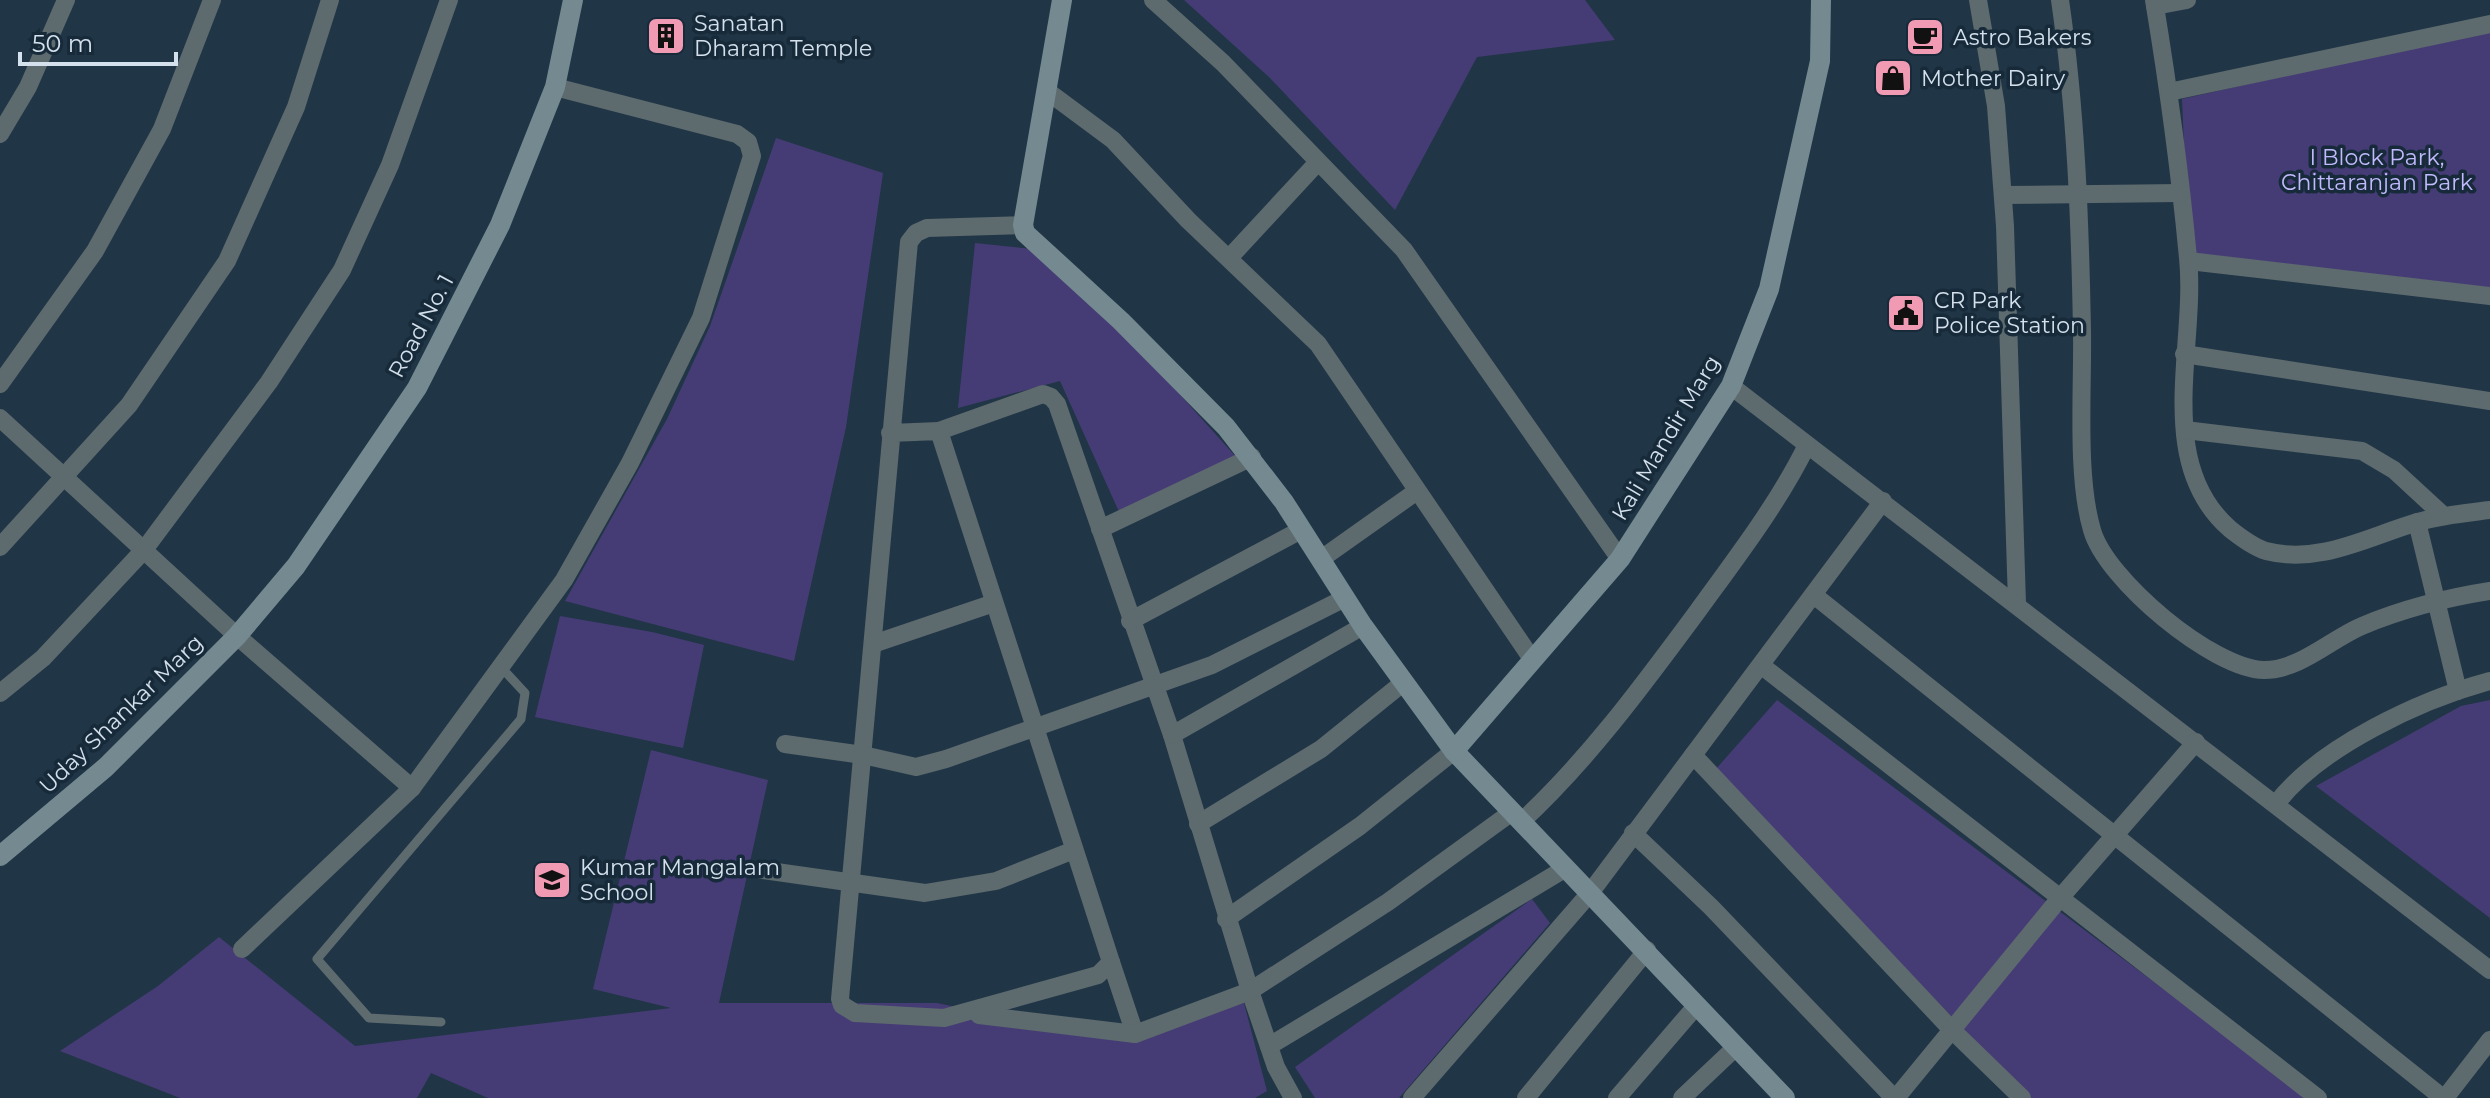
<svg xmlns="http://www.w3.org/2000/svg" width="2490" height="1098" font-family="Montserrat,sans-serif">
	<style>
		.green { fill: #463c75 }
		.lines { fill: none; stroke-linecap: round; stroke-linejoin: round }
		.lane { stroke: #5d6a6e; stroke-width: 9 }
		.street { stroke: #5d6a6e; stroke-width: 18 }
		.secondary { stroke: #748990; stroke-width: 20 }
		.labels { text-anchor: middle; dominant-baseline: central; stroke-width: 7; stroke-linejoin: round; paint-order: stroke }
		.poi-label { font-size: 22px; fill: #d4e0eb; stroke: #162a3a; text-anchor: start }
		.park-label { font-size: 22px; fill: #c2bafd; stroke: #162a3a }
		.street-label { font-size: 22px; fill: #d4e0eb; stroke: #162a3a }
	</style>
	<rect width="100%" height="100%" fill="#203545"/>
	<g class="green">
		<polygon points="1184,0 1585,0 1615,40 1477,57 1395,210 1270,78"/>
		<polygon points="2490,29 2490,296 2189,261 2182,99"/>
		<polygon points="776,138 883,173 846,427 794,661 565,601 667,419 710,326"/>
		<polygon points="975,243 1032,249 1138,348 1237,458 1120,514 1060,381 958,408"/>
		<polygon points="560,616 652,632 704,645 683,748 535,717"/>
		<polygon points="1777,700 2309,1098 2030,1098 1715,770"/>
		<polygon points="2490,700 2490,918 2316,786 2461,706"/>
		<polygon points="651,750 768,780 719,1003 937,1003 1098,1037 1244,1003 1267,1091 1255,1098 488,1098 431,1073 417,1098 180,1098 60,1051 158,986 219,937 355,1046 671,1008 593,989"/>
		<polygon points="1532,899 1550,923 1399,1098 1315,1098 1295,1067"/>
	</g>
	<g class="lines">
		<polyline class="lane" points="441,1022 369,1018 317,959 521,719 525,693 501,667"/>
		<g class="street">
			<polyline points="1153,0 1223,63 1404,250 1620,559"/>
			<polyline points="1978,0 1996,106 2005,226 2017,603"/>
			<path d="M2060,0C2076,110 2080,220 2082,331C2083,390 2076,476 2092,530C2106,580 2213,669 2264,670C2300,670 2331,639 2362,626C2405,608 2445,598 2490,591"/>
			<path d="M2154,0C2168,85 2180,172 2188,258C2197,345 2153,462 2230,529C2240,537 2253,547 2266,551C2320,565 2369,536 2418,522C2442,515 2466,513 2490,510"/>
			<polyline points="2155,6 2187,0"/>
			<polyline points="1047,91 1113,140 1188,220 1318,344 1532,659"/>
			<polyline points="2169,92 2490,24"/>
			<polyline points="0,134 28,87 66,0"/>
			<polyline points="2003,195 2180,193"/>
			<polyline points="1229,258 1318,162"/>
			<polyline points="2189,261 2490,296"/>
			<polyline points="2184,354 2490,401"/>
			<polyline points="0,384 95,251 162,129 212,0"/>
			<polyline points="1731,386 2490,970"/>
			<polyline points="0,418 237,636 412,788"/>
			<polyline points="2185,430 2362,451 2394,470 2444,516"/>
			<polyline points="939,431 1043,394 1051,397 1057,404 1172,735 1250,991 1276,1067 1293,1098"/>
			<polyline points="890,433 939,431 1111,962 1098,975 944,1018 855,1013 842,1005 840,999 909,242 916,233 927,228 1023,225"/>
			<polyline points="2417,522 2458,691"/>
			<polyline points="1100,529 1252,457"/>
			<polyline points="0,547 129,405 227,261 296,107 330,0"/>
			<polyline points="1321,559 1417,491"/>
			<polyline points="1815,596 2443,1098"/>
			<polyline points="1130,621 1301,530"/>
			<polyline points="873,644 994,603"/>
			<polyline points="1762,666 2318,1098"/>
			<polyline points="0,693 43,658 144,550 269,382 342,270 390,165 449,0"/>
			<polyline points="1172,735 1363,626"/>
			<polyline points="785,744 863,755 916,767 946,759 1212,665 1345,598"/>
			<polyline points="1693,755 1952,1030 2022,1098"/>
			<path d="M2276,804C2319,747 2420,700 2490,681"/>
			<path d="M1521,822C1588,760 1643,685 1697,612C1736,558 1778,504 1807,445"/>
			<polyline points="1198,824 1321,749 1404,682"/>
			<polyline points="1633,833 1711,907 1894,1098"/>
			<polyline points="762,870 925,893 996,881 1074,850"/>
			<polyline points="1226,919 1360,826 1454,751"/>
			<polyline points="242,949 412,788 564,580 630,463 701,318 752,156 748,142 737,134 555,87"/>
			<polyline points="1111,962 1135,1034"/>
			<polyline points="979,1015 1135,1034 1250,991 1388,902 1512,812"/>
			<polyline points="1269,1046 1566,868"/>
			<polyline points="1412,1098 1590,893 1883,501"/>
			<polyline points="1526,1098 1647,950"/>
			<polyline points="1617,1098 1697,1005"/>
			<polyline points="1682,1098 1736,1047"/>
			<polyline points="1896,1098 2060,898 2196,742"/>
			<polyline points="2445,1098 2490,1040"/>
		</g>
		<g class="secondary">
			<polyline points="1062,0 1023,225 1025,233 1121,321 1226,427 1284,502 1363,626 1454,751 1785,1098"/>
			<polyline points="1454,751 1620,559 1731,386 1769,289 1820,61 1821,0"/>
			<polyline points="0,856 106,767 237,636 296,566 417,388 500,225 555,87 573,0"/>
		</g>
	</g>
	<defs>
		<g id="building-square" transform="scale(2)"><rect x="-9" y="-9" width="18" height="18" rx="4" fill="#f19ab3" stroke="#162a3a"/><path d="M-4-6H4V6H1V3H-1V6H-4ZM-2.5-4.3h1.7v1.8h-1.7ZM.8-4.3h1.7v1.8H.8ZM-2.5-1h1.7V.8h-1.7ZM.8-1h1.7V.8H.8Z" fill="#111"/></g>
		<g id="cafe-square" transform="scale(2)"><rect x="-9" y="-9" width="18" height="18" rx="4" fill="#f19ab3" stroke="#162a3a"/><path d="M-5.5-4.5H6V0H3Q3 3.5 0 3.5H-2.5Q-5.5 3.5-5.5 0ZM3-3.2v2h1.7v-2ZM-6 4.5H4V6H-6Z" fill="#111"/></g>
		<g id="shop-square" transform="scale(2)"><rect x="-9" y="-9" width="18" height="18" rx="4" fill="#f19ab3" stroke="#162a3a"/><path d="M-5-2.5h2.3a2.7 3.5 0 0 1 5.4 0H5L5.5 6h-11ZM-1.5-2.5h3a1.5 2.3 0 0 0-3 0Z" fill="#111"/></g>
		<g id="civic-square" transform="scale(2)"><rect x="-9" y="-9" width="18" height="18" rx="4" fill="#f19ab3" stroke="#162a3a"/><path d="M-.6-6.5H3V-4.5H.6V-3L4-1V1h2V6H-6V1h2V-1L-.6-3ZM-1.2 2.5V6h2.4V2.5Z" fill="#111"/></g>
		<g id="school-square" transform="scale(2)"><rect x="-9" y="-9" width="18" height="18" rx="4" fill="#f19ab3" stroke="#162a3a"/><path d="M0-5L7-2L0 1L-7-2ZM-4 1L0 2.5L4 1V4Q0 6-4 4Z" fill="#111"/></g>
	</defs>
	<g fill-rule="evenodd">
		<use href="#building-square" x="666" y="36"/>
		<use href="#cafe-square" x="1925" y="37"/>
		<use href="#shop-square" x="1893" y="78"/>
		<use href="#civic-square" x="1906" y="313"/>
		<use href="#school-square" x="552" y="880"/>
	</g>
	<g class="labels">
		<g class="poi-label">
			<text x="694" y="23">Sanatan<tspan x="694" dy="25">Dharam Temple</tspan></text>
			<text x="1953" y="37">Astro Bakers</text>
			<text x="1921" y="78">Mother Dairy</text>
			<text x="1934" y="300">CR Park<tspan x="1934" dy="25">Police Station</tspan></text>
			<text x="580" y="867">Kumar Mangalam<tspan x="580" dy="25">School</tspan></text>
		</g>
		<g class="park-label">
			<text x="2377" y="157">I Block Park,<tspan x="2377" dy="25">Chittaranjan Park</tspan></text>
		</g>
		<g class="street-label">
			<text transform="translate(421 326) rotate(-62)">Road No. 1</text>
			<text transform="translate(1666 438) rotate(-59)">Kali Mandir Marg</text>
			<text transform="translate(121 714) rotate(-44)">Uday Shankar Marg</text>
		</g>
	</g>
	<path d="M20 52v12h156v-12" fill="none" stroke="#d4e0eb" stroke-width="4"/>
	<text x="32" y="52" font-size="24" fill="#d4e0eb" stroke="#162a3a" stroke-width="6" paint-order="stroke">50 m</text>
</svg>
